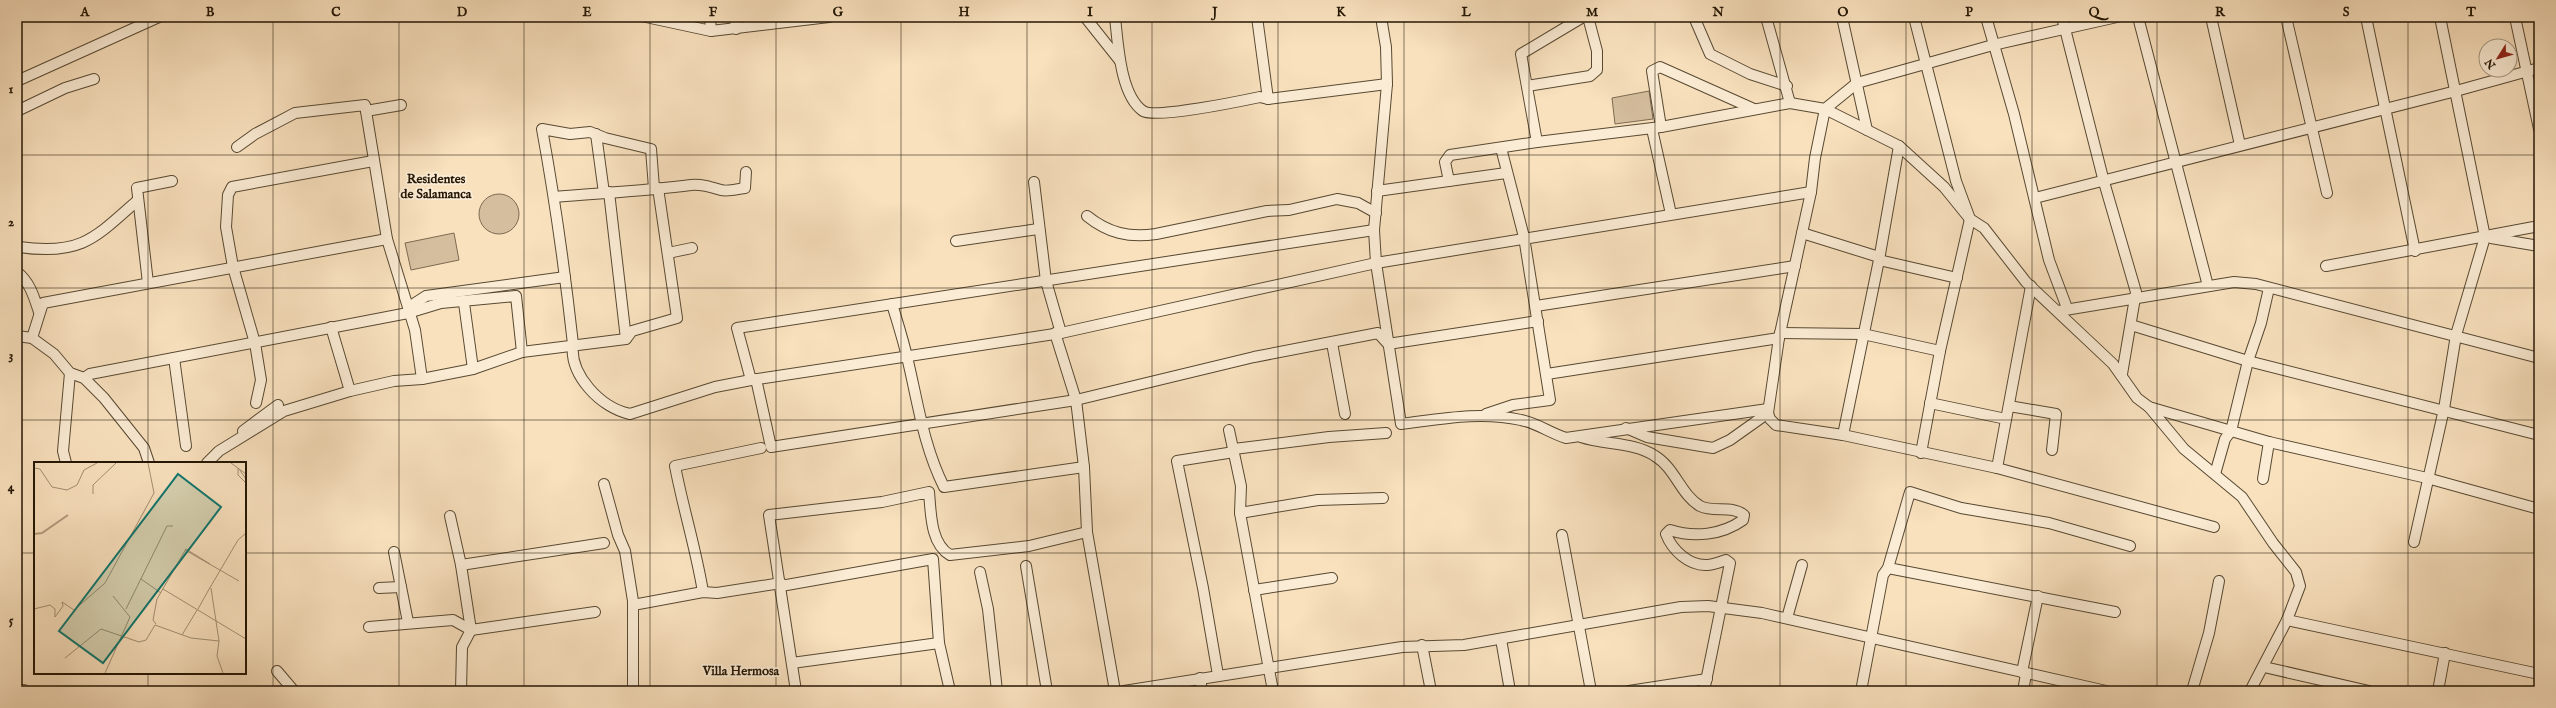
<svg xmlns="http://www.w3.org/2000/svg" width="2556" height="708" font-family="'IM FELL English',serif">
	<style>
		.green { fill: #d5be9e; stroke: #7c6a51 }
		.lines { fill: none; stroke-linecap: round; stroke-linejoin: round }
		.minor-casing { stroke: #584932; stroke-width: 12 }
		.minor { stroke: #fbecd5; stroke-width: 10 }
		.grid { fill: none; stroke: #231604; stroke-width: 1; stroke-opacity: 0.55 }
		.labels { text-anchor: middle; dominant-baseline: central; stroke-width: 3.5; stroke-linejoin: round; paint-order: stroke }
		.neighbourhood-label { font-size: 13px; font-weight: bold; fill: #231604; stroke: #fbecd5 }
		.inset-river { fill: none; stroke: #b09c7f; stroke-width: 2 }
		.inset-road { fill: none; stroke: #a39074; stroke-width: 1 }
		.view { fill: #0f766e; fill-opacity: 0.15; stroke: #0f766e; stroke-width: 2 }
		.inset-edge { fill: none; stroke: #231604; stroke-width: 2 }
		.neatline { fill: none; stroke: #231604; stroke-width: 1.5 }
		.grid-label { font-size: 13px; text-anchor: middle; font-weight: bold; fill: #231604 }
	</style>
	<rect width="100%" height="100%" fill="#f9e1be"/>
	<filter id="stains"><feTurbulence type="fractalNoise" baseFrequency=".005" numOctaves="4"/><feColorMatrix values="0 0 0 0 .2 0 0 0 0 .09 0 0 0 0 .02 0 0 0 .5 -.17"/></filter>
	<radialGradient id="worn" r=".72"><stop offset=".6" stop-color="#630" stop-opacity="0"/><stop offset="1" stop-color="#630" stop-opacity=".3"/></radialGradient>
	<g class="green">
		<polygon points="1649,91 1653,119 1615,124 1612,98"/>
		<circle cx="499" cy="214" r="20"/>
		<polygon points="454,233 459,260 411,270 405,243"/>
	</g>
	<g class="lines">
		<g class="minor-casing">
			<g id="minor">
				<polyline points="646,17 711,31 829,17"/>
				<polyline points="710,17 711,31"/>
				<polyline points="735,17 736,29"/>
				<polyline points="1085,17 1120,61"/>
				<path d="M1115,17C1118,43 1120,95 1143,111C1155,119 1241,101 1260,97L1268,99L1387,84"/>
				<polyline points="1257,17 1268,99"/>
				<path d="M1381,17L1386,47L1387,84L1374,230L1376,263L1401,424C1441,419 1480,411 1521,420C1537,423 1550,433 1566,438L1768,409"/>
				<polyline points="1694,17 1710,54 1750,74 1787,86"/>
				<polyline points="1766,17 1790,103"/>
				<polyline points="1842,17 1867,130"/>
				<polyline points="1914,17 1956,181 1970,219 1940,351 1921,453"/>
				<polyline points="1986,17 2014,114 2049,260 2067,308"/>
				<polyline points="2062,17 2104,182 2136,292 2122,374"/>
				<polyline points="2117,17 1993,45 1857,83 1825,109 1815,158 1811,192 1779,338 1768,413 1770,419 1776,425 1843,435 1997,468 2214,527"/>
				<polyline points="2138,17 2208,286"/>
				<polyline points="2211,17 2240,145"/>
				<polyline points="2286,17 2327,193"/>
				<polyline points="2366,17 2415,251"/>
				<polyline points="2515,17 2539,129"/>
				<polyline points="17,81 159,17"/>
				<polyline points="1527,86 1590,76 1597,70 1597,51 1588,17"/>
				<polyline points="17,111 65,88 94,79"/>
				<polyline points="366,111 401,105"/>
				<polyline points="1661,127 1652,71 1660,67 1754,109"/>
				<polyline points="1652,129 1671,214"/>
				<polyline points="596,134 604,193"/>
				<polyline points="1537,142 1521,54 1583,17"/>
				<polyline points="237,147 255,134 295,113 365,105 387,239 415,330 422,379"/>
				<polyline points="1449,181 1445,162 1450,155 1537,142 1661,127 1790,103 1825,109 1899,146 1944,187 1970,219 1984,228 2026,282 2113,364 2137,398 2149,407 2184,449 2242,497 2273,543 2296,572 2300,586 2287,620 2250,691"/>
				<polyline points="1034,182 1046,281 1061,333"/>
				<path d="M654,188L651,149L605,138L590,132L570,134L542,129C555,200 565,272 573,344C569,375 601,408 630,414L715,387L751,380L1061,333L1376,263L1811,192"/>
				<polyline points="1377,191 1506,173"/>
				<polyline points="609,192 626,339"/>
				<path d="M554,197C600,193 646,191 691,185C702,184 711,187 721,190C727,192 738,189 745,188L746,172"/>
				<polyline points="2035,198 2456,91 2539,68"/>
				<path d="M1087,216C1108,233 1129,238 1156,234L1267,211L1289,210L1337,199L1358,203L1376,213"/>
				<polyline points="1802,233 1879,257"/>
				<polyline points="2491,238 2539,246"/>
				<polyline points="956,241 1038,229"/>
				<path d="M19,247C81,256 95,238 138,200"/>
				<polyline points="668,253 692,248"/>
				<polyline points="1879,260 1957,278"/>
				<polyline points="2326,266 2539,226"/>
				<path d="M17,272C30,282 34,297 39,312"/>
				<polyline points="148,283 137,188 172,181"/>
				<polyline points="464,303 473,369"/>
				<path d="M892,304C897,321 903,339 907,357C918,402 923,445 944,487L1084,467"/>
				<polyline points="1536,306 1795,266"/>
				<polyline points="2059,311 2234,282 2256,284 2539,358"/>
				<polyline points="408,313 441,303 516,296 522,352"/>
				<polyline points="2131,325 2248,361 2539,435"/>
				<polyline points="331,327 350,391"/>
				<polyline points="1055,333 1076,400 1084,467 1087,532 1115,691"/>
				<polyline points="1780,333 1863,334 1940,351"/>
				<polyline points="17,336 32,338 54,354 70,373 84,378 104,398 144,448 149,463"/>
				<polyline points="32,338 43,303 387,239"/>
				<polyline points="1332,343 1345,414"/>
				<polyline points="174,358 186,446"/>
				<polyline points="1547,374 1779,338"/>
				<polyline points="84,378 90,374 408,313 412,305 426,296 565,277"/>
				<polyline points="756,379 771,447 1076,400 1254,357 1378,333 1388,344 1538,321"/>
				<polyline points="751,380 737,328 1374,230"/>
				<polyline points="256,403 261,380 255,343 233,267 226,227 228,195 232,187 373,161"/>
				<polyline points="1930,403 2006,419"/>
				<polyline points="2009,406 2056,414 2052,450"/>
				<polyline points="2149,407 2269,442 2427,478 2539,509"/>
				<polyline points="1486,414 1513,405 1550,400 1524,237 1501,148"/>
				<polyline points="1626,428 1647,437 1713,448 1730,440 1768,413"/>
				<polyline points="1229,430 1241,486 1240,513 1273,691"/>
				<polyline points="243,431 278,405"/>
				<polyline points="1843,435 1879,260 1899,146"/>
				<path d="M1581,437C1605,445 1634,442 1655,456C1675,468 1681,495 1700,506C1714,513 1732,505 1744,515L1743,520C1722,535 1694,538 1670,530L1666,534C1672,550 1689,566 1707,565C1713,565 1720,562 1726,560L1730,563L1704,691"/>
				<polyline points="1234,449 1329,437 1386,433"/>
				<polyline points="66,463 63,451 70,373"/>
				<polyline points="207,463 219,451 284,411 350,391 394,381 422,379 473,369 522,352 626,339 632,331 677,318 658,188"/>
				<polyline points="1997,468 2031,286"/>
				<polyline points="2215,474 2225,439 2231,431 2248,361 2261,323 2269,288"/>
				<polyline points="2263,479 2269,442"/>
				<polyline points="604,484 618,535 625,551 633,601 633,691"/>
				<polyline points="1240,513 1318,500 1383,498"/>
				<polyline points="450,516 461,565 471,630 462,647 461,691"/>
				<polyline points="1562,535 1591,691"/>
				<polyline points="2414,542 2444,409 2456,335 2485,237 2440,17"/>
				<polyline points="394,552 408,622"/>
				<polyline points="461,565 604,543"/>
				<polyline points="1026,566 1047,691"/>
				<polyline points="1888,568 2115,612"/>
				<polyline points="980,572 988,609 997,691"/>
				<polyline points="781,586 933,559 939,643 950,691"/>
				<polyline points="379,588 401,587"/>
				<polyline points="1254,590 1332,578"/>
				<path d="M703,592C696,549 683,508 675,466L761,448"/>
				<polyline points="633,605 703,592 717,593 781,583"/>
				<polyline points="1787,618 1802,565"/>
				<polyline points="2287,620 2539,674"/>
				<polyline points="369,627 453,620 471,630 595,612"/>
				<polyline points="1501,639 1510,691"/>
				<polyline points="1422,645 1431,691"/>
				<polyline points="792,663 939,643"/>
				<polyline points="2264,667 2369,691"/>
				<polyline points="277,671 294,691"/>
				<polyline points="2022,672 2038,596"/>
				<polyline points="1218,675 1203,588 1177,461 1234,452"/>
				<polyline points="1200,678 1202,691"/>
				<polyline points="23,691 24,690"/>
				<path d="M796,691L769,515L882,502L929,492C931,512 930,543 950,555L1029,546L1087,532"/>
				<polyline points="1124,691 1402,647 1464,645 1681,607 1708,606 1762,613 2106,691"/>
				<polyline points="1629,691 1707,679"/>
				<polyline points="1861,691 1883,575 1888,568 1910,492 1961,508 2049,523 2130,546"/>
				<polyline points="2023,691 2026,674"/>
				<polyline points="2192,691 2209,633 2219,581"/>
				<polyline points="2438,691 2445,653"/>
			</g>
		</g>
		<use href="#minor" class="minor"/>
	</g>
	<path class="grid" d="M148,17V463M273,17V691M399,17V691M524,17V691M650,17V691M776,17V691M901,17V691M1027,17V691M1152,17V691M1278,17V691M1404,17V691M1529,17V691M1655,17V691M1780,17V691M1906,17V691M2032,17V691M2157,17V691M2283,17V691M2408,17V691M17,155H2539M17,288H2539M17,420H2539M17,553H35M245,553H2539M148,673V691"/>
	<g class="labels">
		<g class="neighbourhood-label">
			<text x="436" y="179">Residentes<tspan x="436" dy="15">de Salamanca</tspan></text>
			<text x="741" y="671">Villa Hermosa</text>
		</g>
	</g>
	<g transform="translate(34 462)">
		<rect width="212" height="212" fill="#f9e1be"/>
		<path class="inset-river" d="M0,72L8,71L34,53"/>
		<path class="inset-road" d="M197,1L212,12M0,6L6,7L18,25L33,28L43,23L50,8L63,1M204,6V13L212,21M205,7L212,17M59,32V23L82,1M151,88L205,119M107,117L127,131M177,126L185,179L183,194L189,211M129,127L212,177M174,129L204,78L212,71M0,147L16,143L21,147V155L29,144L28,140L40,148L71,121L120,31L114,1M92,147L133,64H139M164,147L174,129M122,162L119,158L123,137L152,87L176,102M148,173L163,148M31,196L67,167L105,180L112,178L121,163L157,176L185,179M71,211L96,155L79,134"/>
		<path class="view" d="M144,12L187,45L69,201L25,169Z"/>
		<rect width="212" height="212" class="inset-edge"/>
	</g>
	<rect width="2556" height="708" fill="none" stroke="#f9e1be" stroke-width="44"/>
	<g transform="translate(2498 58) rotate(233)"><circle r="19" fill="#fbecd5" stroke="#a59681"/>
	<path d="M0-3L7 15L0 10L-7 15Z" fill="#8f2418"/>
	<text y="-6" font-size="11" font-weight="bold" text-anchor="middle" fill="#231604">N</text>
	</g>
	<rect x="22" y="22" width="2512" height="664" class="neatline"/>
	<g class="grid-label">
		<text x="85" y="16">A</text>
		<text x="210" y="16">B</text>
		<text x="336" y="16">C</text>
		<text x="462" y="16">D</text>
		<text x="587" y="16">E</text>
		<text x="713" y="16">F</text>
		<text x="838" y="16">G</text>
		<text x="964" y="16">H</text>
		<text x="1090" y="16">I</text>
		<text x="1215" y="16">J</text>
		<text x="1341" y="16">K</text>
		<text x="1466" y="16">L</text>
		<text x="1592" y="16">M</text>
		<text x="1718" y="16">N</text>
		<text x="1843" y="16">O</text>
		<text x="1969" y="16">P</text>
		<text x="2094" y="16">Q</text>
		<text x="2220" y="16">R</text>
		<text x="2346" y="16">S</text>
		<text x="2471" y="16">T</text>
		<text x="11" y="93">1</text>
		<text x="11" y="226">2</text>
		<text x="11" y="359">3</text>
		<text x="11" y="491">4</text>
		<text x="11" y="624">5</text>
	</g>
	<rect width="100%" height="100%" filter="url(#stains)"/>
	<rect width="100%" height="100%" fill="url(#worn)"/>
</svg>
